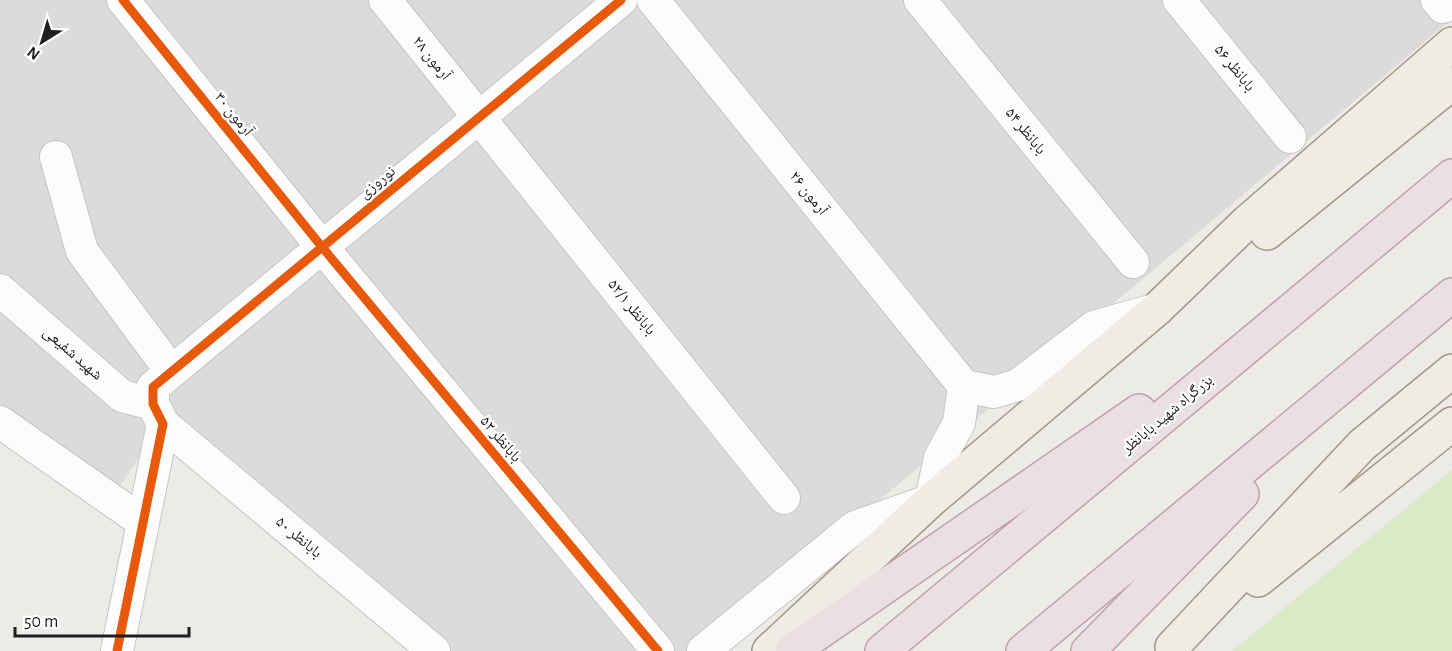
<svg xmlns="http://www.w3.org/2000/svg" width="1452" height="651" font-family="'Alegreya Sans','Noto Naskh Arabic',sans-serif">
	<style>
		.residential { fill: #dcdbd9 }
		.grass { fill: #dbeac6 }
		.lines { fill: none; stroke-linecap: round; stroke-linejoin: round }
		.minor-casing { stroke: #c6c5c4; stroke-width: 34 }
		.major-casing { stroke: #a39784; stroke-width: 36 }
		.highway-casing { stroke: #c39eab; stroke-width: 36 }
		.minor { stroke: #fcfcfc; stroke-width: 32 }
		.major { stroke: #f1ebe5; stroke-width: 33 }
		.highway { stroke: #eadfe1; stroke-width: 33 }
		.cycleway-casing { stroke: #fff; stroke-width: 13 }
		.cycleway { stroke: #e8590c; stroke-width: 9 }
		.labels { text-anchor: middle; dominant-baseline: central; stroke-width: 4.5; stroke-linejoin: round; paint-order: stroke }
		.street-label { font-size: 16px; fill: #1f1f1f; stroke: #fff }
	</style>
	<rect width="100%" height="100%" fill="#edebe8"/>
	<polygon class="residential" points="0,0 1452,0 1452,19 700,651 442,651 166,417 120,486 0,436"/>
	<polygon class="grass" points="1452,470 1452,651 1232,651"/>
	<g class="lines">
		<g class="minor-casing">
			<g id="minor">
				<polyline points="123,0 322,247 658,651"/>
				<polyline points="385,0 784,498"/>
				<polyline points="653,0 964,386"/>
				<polyline points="920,0 1133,262"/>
				<polyline points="1179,0 1290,137"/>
				<polyline points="1437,0 1443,7"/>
				<polyline points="56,157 82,251 171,371"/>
				<polyline points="0,290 122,396 153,404"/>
				<polyline points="964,386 994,392 1018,385 1094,327 1157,309"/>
				<polyline points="0,422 143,522"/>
				<polyline points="163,424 434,651"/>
				<polyline points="117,651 163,424 153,404 153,387 621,0"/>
				<polyline points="703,651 855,527 931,500 940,458 959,423 964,386"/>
			</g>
		</g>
		<g class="major-casing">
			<g id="major">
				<polyline points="1267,233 1452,83"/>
				<polyline points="1258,580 1452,424"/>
				<polyline points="1172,647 1362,445 1452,371"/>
				<polyline points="769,651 931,500 1157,309 1247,222 1452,44"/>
			</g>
		</g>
		<g class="highway-casing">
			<g id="highway">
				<polyline points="792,651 1139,411"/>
				<polyline points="882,651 1452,176"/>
				<polyline points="1023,651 1452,295"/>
				<polyline points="1088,651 1242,494"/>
			</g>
		</g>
		<use href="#minor" class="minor"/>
		<use href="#major" class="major"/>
		<use href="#highway" class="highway"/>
		<g class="cycleway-casing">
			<g id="cycleway">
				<polyline points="123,0 322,247 658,651"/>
				<polyline points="117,651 163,424 153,404 153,387 621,0"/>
			</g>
		</g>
		<use href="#cycleway" class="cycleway"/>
	</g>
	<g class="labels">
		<g class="street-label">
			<text transform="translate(432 58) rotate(51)">آرمون ۲۸</text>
			<text transform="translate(1235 68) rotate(51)">بابانظر ۵۶</text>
			<text transform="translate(234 114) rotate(51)">آرمون ۳۰</text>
			<text transform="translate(1026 131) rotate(51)">بابانظر ۵۴</text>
			<text transform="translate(377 182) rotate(-39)">نوروزی</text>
			<text transform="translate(809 193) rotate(51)">آرمون ۲۶</text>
			<text transform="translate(632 307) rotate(51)">بابانظر ۵۲/۱</text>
			<text transform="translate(73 353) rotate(41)">شهید شفیعی</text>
			<text transform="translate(1167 414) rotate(-40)">بزرگراه شهید بابانظر</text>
			<text transform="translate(501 439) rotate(50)">بابانظر ۵۲</text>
			<text transform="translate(299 537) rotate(40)">بابانظر ۵۰</text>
		</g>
	</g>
	<g transform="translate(42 42) rotate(217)" stroke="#ffffff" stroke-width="4.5" paint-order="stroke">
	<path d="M0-4.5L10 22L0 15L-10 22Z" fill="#1f1f1f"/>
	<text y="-9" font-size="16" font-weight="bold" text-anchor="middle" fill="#1f1f1f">N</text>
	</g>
	<path d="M15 627v9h174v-9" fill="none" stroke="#1f1f1f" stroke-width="3"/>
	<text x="24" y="627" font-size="18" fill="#1f1f1f" stroke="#ffffff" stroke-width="4.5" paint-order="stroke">50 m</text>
</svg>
